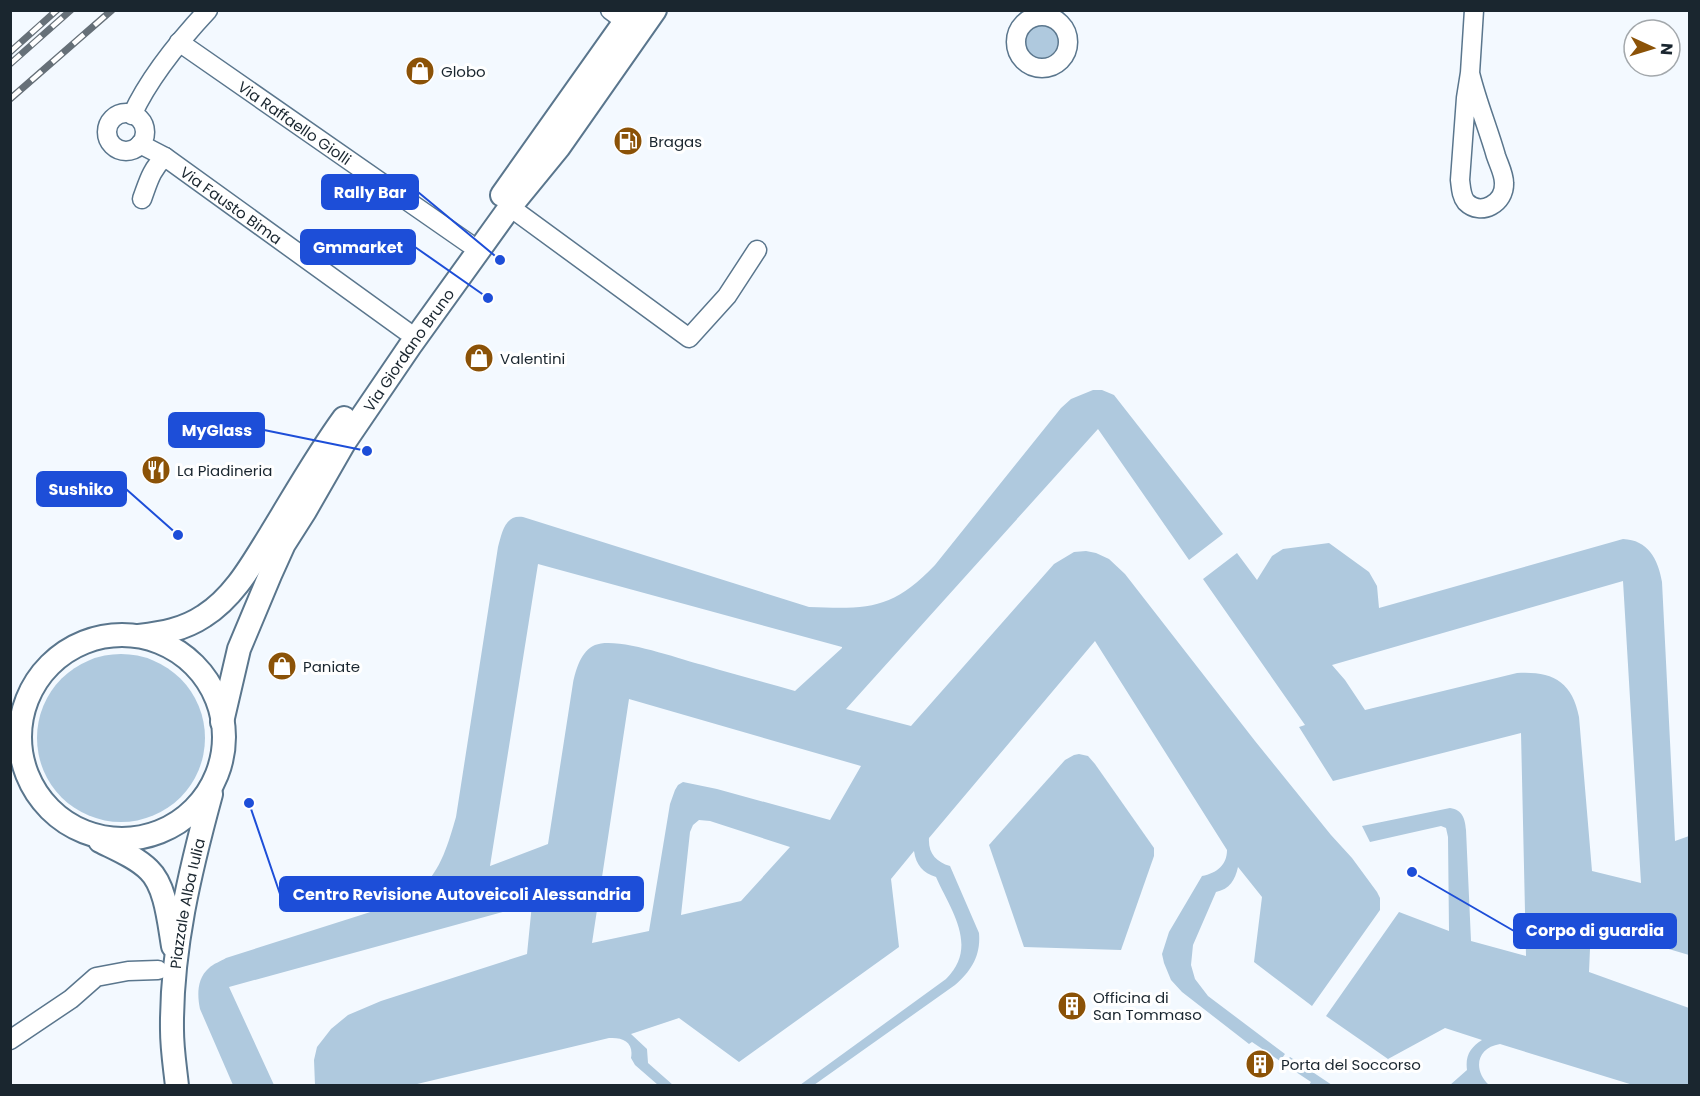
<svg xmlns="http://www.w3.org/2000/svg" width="1700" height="1096" font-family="Poppins,sans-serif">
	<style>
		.green { fill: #afc9de; fill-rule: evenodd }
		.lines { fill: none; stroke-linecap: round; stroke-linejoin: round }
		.minor-casing { stroke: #5a768d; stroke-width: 21 }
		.major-casing { stroke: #5a768d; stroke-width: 26 }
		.minor { stroke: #fff; stroke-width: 18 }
		.major { stroke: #fff; stroke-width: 22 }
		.rail-casing { stroke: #667078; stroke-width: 7 }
		.rail { stroke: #fff; stroke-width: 4.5; stroke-dasharray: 14; stroke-linecap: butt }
		.labels { text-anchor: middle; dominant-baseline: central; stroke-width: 6; stroke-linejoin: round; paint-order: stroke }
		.poi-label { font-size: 15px; fill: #1a262f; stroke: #fff; text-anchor: start }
		.street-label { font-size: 15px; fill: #1a262f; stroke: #fff }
		.leader { fill: none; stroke: #1d4ed8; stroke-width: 2 }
		.callout-dot { fill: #1d4ed8; stroke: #fff; stroke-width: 2 }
		.callout { fill: #1d4ed8; stroke: #1d4ed8; stroke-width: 2 }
		.callout-label { font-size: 16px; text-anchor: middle; font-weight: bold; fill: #fff }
	</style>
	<rect width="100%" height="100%" fill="#f3f9ff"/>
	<g class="green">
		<circle cx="1041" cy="41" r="17"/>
		<path d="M1093,390H1102L1114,395L1223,534L1189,560L1098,429L846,709L911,726L1054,564L1074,552L1086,551L1096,553L1109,559L1125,574L1255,741L1331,835L1352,858L1377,892L1380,898V910L1312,1006L1254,962L1262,897L1238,867C1235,880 1230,889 1216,892L1193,945L1191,965L1195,979L1208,996L1285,1054L1280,1061L1252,1042L1249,1044L1182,992L1171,980L1164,963L1162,954L1169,932L1202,876C1217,873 1227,865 1227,850L1095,641L929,838C928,853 936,862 950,866L979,933C981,956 971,971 955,985L814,1085H800L946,979C979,946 951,911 936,877C923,873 916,865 914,851L891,879L899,947L739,1062L679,1018L631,1034L647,1049L648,1063L673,1085H658L635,1065L631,1058C634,1042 623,1037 609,1038L413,1085H315L314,1060L317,1047L331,1029L348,1015L381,1001L527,954L532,904L229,987L274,1085H233L200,1009C197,995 197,978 209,968C213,964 221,961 226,958L383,908C396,902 410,897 421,888C441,871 449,841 456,817L498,547C502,533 505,514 523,517L809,607C869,609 892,610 935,565L1061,408L1071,399ZM538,564L842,647V648L795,691C764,682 733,674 703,665C679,659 617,636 595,645C581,651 576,669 573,683L548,844L490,866ZM629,699L861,766L830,820L717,789L683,782L678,785L675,790L670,804L649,931L592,943ZM699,820L710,821L790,847L741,901L681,915L690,832L693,825Z"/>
		<path d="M1623,539C1648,540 1658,559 1662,582L1675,841L1689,836V955L1591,926L1589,972L1689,1008V1085H1633L1500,1044C1476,1048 1473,1070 1489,1085H1450L1467,1070C1465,1055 1471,1047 1482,1040L1445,1028L1388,1059L1326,1016L1399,912L1449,931L1448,837L1446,828L1441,826L1370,842L1362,826L1450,808C1463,810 1465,819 1466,830L1471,941L1526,956L1521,733L1333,781L1299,727L1305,725L1203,579L1237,553L1257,580L1272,556L1283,549L1329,543L1369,572L1377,586L1379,608ZM1623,581L1641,883L1592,871L1579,717C1572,681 1552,671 1517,673L1365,710L1345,680L1332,665Z"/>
		<circle cx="121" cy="738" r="84"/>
		<polygon points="1079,754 1088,756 1095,764 1154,848 1154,856 1121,950 1024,947 989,845 1065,760 1074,755"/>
		<polygon points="1290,1057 1332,1085 1309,1085 1311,1082 1284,1064"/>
	</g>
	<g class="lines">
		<g class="minor-casing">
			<g id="minor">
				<polyline points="610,10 625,21"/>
				<circle cx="1042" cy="42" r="26"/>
				<path id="s1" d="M179,42L468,243"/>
				<path d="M1470,73C1477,102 1488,128 1496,156C1499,165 1504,174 1504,183C1505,203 1481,217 1466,202C1461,196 1461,187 1460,180L1466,98L1470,73L1474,10"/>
				<circle cx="126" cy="132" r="19"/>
				<path d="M132,115C149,78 180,40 208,10"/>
				<path id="s2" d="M140,144L165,157L406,331"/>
				<path d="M142,199C148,183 151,169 165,157"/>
				<polyline points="510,207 689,338 727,296 757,250"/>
				<polyline points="10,1040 71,999 96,977 128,971 158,970"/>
			</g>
		</g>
		<g class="major-casing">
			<g id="major">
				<polyline points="502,195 633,10"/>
				<circle cx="122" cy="737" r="102"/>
				<path d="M139,636C162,633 183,630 204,616C234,597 252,564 270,535C294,496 317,455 344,418"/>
				<path id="s3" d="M222,722L239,649L270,575L284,544L305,511L344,443L410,346L510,207L559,147L655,10"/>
				<path d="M100,841C116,849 136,857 149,870C166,886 169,923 173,946"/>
				<path id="s4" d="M177,1086C175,1067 172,1049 172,1030C171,950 190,871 211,794"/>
			</g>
		</g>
		<use href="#minor" class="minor"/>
		<use href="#major" class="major"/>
		<g class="rail-casing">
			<g id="rail">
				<polyline points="10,52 57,10"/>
				<polyline points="10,64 71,10"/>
				<polyline points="10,99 112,10"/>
			</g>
		</g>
		<use href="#rail" class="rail"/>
	</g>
	<defs>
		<g id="shop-disc" transform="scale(1.5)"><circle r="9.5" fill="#8b5207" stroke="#fff"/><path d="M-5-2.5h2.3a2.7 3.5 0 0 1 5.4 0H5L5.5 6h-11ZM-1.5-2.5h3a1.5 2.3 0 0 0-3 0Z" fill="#fff"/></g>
		<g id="fuel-disc" transform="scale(1.5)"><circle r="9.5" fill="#8b5207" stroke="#fff"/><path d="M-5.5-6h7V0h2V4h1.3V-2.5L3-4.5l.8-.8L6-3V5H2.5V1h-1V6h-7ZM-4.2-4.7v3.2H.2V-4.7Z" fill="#fff"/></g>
		<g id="restaurant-disc" transform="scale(1.5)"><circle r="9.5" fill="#8b5207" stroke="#fff"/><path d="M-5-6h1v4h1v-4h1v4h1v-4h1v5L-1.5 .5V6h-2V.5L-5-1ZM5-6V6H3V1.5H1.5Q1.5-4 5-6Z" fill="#fff"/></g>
		<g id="building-disc" transform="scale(1.5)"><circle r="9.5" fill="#8b5207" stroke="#fff"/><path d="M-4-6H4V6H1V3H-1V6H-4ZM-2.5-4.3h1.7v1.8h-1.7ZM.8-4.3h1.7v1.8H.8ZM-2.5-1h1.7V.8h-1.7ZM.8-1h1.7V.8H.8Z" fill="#fff"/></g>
	</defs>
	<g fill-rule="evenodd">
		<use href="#shop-disc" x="420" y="71"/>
		<use href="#fuel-disc" x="628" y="141"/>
		<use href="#shop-disc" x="479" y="358"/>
		<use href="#restaurant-disc" x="156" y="470"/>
		<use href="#shop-disc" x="282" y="666"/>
		<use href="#building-disc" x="1072" y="1006"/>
		<use href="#building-disc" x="1260" y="1064"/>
	</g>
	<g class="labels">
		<g class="poi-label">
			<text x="441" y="71">Globo</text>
			<text x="649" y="141">Bragas</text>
			<text x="500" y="358">Valentini</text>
			<text x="177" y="470">La Piadineria</text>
			<text x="303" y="666">Paniate</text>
			<text x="1093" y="997">Officina di<tspan x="1093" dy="17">San Tommaso</tspan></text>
			<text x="1281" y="1064">Porta del Soccorso</text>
		</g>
		<g class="street-label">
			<text stroke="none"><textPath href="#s1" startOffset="141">Via Raffaello Giolli</textPath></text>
			<text stroke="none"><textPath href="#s2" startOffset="110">Via Fausto Bima</textPath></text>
			<text stroke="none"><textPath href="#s3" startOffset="420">Via Giordano Bruno</textPath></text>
			<text stroke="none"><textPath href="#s4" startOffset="184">Piazzale Alba Iulia</textPath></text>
		</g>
	</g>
	<path class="leader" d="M500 260L418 192M488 298L415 247M367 451L264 430M178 535L126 489M249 803L280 894M1412 872L1514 931"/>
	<g class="callout-dot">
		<circle cx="500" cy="260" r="6"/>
		<circle cx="488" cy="298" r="6"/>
		<circle cx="367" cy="451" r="6"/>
		<circle cx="178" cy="535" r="6"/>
		<circle cx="249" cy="803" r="6"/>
		<circle cx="1412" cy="872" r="6"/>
	</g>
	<g class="callout">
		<rect x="322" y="175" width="96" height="34" rx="6"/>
		<rect x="301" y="230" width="114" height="34" rx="6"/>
		<rect x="169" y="413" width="95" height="34" rx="6"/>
		<rect x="37" y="472" width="89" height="34" rx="6"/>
		<rect x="280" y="877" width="363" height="34" rx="6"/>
		<rect x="1514" y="914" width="162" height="34" rx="6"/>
	</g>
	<g class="callout-label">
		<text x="370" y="198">Rally Bar</text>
		<text x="358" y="253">Gmmarket</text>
		<text x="217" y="436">MyGlass</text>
		<text x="81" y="495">Sushiko</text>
		<text x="462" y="900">Centro Revisione Autoveicoli Alessandria</text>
		<text x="1595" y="936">Corpo di guardia</text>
	</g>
	<rect width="1700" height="1096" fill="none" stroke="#1a262f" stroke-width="24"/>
	<g transform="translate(1652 48) rotate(94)"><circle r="28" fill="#ffffff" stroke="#a3a8ac" stroke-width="1.5"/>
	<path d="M0-4.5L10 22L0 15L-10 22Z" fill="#8b5207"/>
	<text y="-9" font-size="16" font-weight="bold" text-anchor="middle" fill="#1a262f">N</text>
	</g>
</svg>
